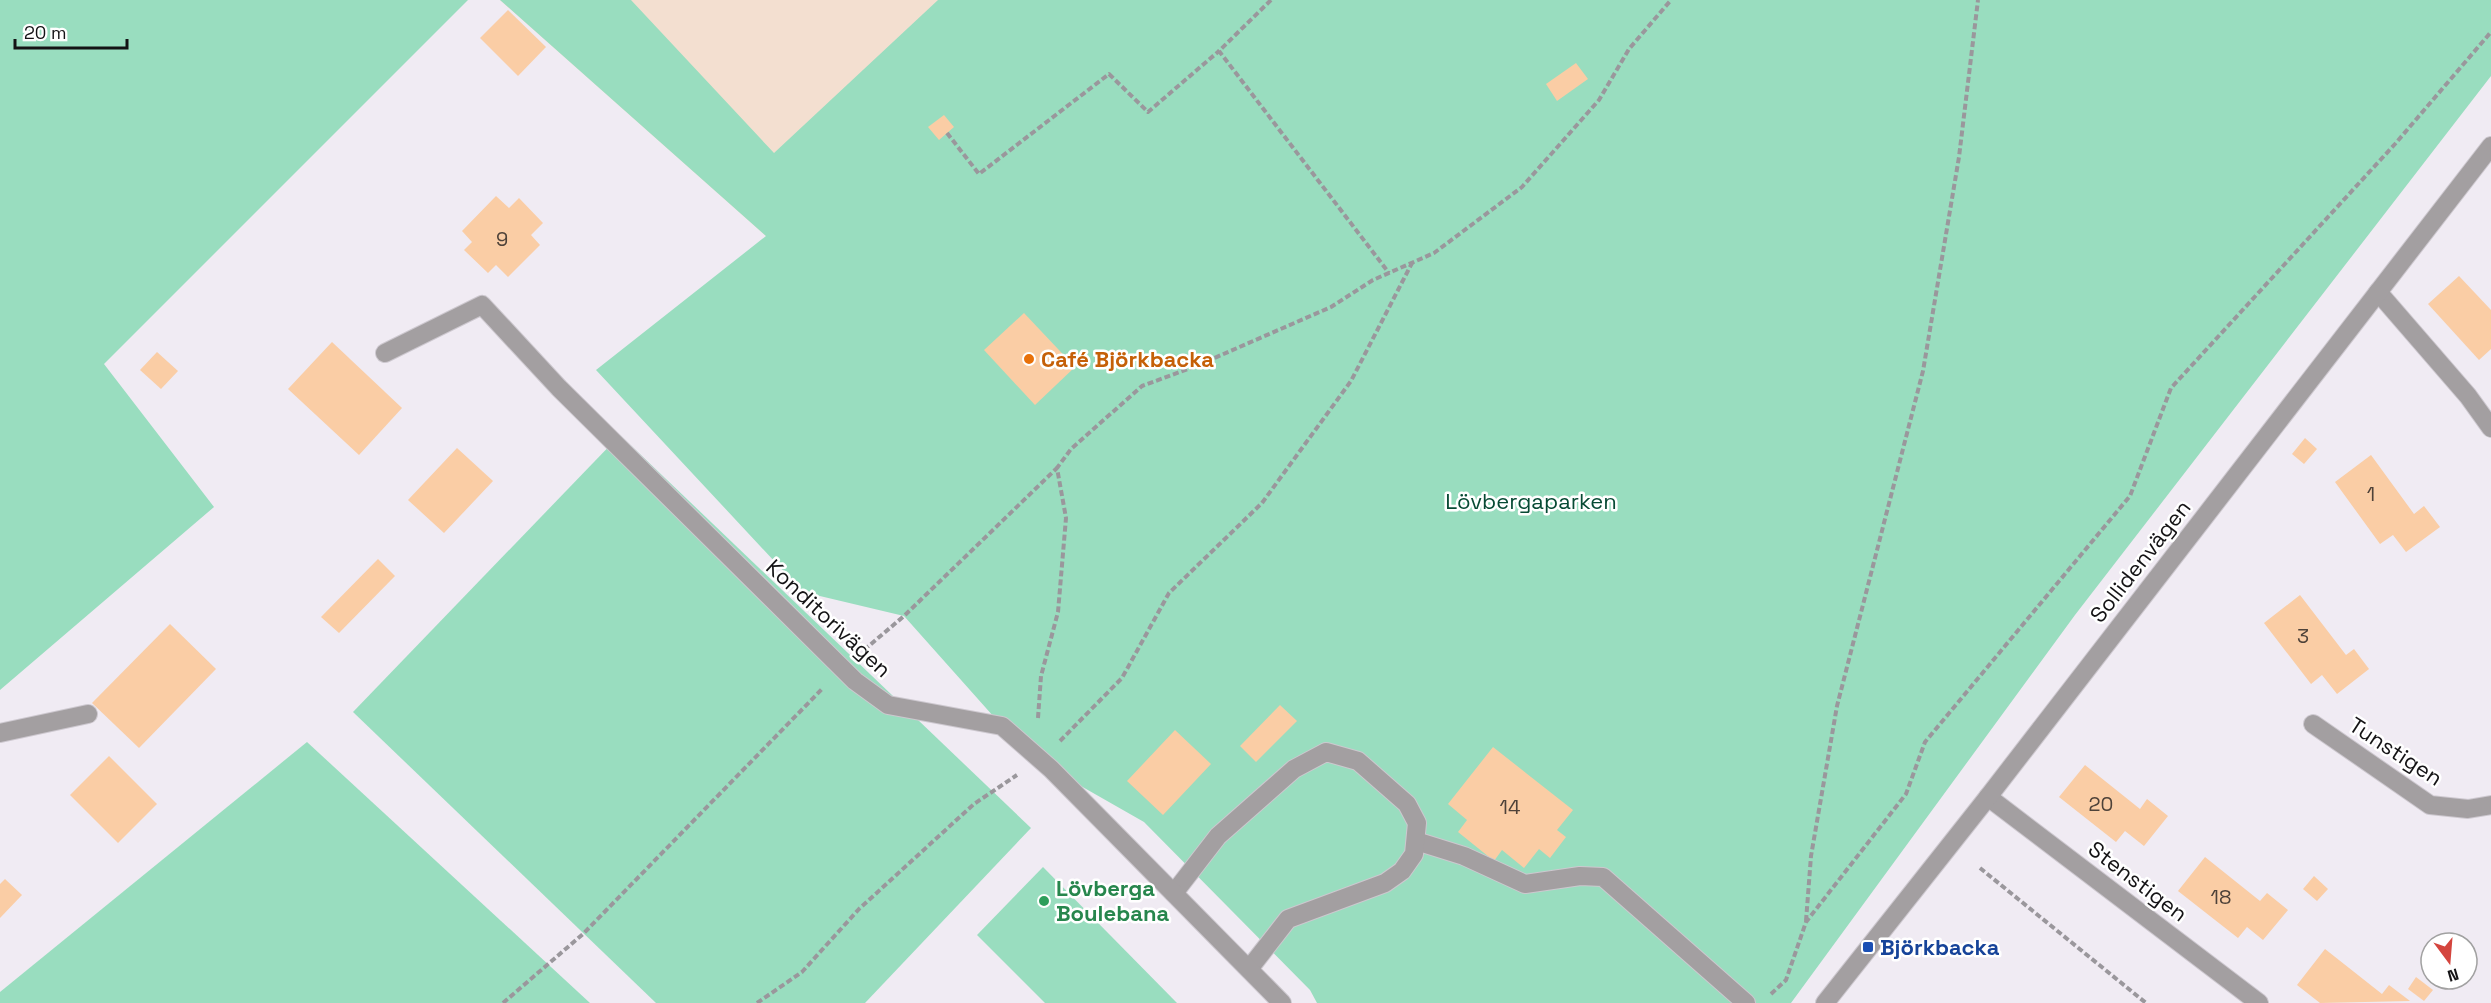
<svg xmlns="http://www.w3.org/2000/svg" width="2491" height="1003" font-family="'Space Grotesk',sans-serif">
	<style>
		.commercial { fill: #f3dfd0 }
		.green { fill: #99ddbf }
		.building { fill: #facda5 }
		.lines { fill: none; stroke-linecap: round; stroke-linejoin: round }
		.service-casing { stroke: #cdc8cf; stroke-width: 20 }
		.minor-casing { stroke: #cdc8cf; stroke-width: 20 }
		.path { stroke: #9a979c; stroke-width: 4; stroke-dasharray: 6 3; stroke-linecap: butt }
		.service { stroke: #a39fa1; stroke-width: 18 }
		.minor { stroke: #a39fa1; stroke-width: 18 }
		.food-dot { fill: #e8710a; stroke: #fff; stroke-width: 2 }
		.leisure-dot { fill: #2e9e5b; stroke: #fff; stroke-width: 2 }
		.transit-dot { fill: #1a4fb4; stroke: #fff; stroke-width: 2 }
		.labels { text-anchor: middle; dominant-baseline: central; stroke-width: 5; stroke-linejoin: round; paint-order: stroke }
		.number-label { font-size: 20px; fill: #4e4239 }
		.food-label { font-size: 22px; font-weight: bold; fill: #c56008; stroke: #fff; text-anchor: start }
		.park-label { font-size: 22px; fill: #074a34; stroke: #fff }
		.street-label { font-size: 22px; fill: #141315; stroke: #fff }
		.leisure-label { font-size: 22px; font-weight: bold; fill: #27864d; stroke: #fff; text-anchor: start }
		.transit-label { font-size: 22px; font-weight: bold; fill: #164399; stroke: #fff; text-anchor: start }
	</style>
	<rect width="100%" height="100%" fill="#f0ebf3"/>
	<polygon class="commercial" points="500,0 1072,0 767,237"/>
	<g class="green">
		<polygon points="0,0 468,0 104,364 214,507 0,690"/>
		<polygon points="500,0 631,0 774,153 938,0 2491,0 2491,76 2075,615 1791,1003 1317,1003 1310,990 1144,822 1051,769 1002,726 904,616 803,592 596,370 766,236"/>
		<polygon points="620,435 1031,828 865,1003 656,1003 353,712"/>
		<polygon points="307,742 590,1003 0,1003 0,992"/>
		<polygon points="1043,867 1177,1003 1045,1003 977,935"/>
	</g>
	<g class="building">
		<polygon points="508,10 546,47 518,76 480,38"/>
		<polygon points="1576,63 1588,79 1557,101 1546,84"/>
		<polygon points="944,115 954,127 939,140 928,127"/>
		<polygon points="496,196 509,208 519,198 543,223 531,235 540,245 508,277 496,265 488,273 464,250 472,242 462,231"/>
		<polygon points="2459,276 2491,310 2491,349 2479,360 2428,304"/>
		<polygon points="1024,313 1075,367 1035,405 984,350"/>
		<polygon points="332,342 402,408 359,455 288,389"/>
		<polygon points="157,352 178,371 161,389 140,370"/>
		<polygon points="2305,438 2317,449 2304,464 2292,454"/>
		<polygon points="457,448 493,481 444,533 408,500"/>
		<polygon points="2371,455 2414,514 2424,506 2440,527 2406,552 2393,535 2380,544 2335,482"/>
		<polygon points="378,559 395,576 339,633 321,617"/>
		<polygon points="2300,595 2346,655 2354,649 2369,669 2337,694 2322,675 2311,684 2264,623"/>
		<polygon points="170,624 216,669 139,748 92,703"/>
		<polygon points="1280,705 1297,721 1256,762 1240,746"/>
		<polygon points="1175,730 1211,764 1163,815 1127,781"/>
		<polygon points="1493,747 1573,810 1557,830 1566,837 1550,858 1539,849 1524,868 1502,850 1494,861 1458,832 1467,820 1448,804"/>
		<polygon points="109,756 157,804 118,843 70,795"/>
		<polygon points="2085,765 2140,809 2147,799 2168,816 2144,846 2125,831 2116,842 2059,797"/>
		<polygon points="2205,857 2260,901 2267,893 2288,910 2263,940 2247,927 2238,938 2178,891"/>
		<polygon points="2314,876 2328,889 2317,901 2303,889"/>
		<polygon points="5,879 22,895 0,918 0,884"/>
		<polygon points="2325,949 2382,994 2389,985 2410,1001 2320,1003 2297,985"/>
		<polygon points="2416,977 2433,990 2424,1001 2408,989"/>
	</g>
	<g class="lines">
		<g class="service-casing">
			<g id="service">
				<polyline points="1416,841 1464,856 1525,884 1580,876 1603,877 1746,1003"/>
				<polyline points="1174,893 1218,836 1294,769 1326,752 1358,761 1407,804 1417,823 1414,854 1402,871 1385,883 1288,919 1249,969"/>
			</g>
		</g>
		<g class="minor-casing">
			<g id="minor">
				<polyline points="2378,292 2468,396 2491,428"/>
				<polyline points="385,353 482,305 559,388 855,681 888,705 1002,726 1051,769 1282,1003"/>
				<polyline points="2313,724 2430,805 2468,809 2491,805"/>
				<polyline points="0,733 88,714"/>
				<polyline points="1988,797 2259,1003"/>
				<polyline points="1825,1003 1988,797 2491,146"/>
			</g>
		</g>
		<g class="path">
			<polyline points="1271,0 1219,51 1389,273"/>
			<polyline points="947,133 979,174 1109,74 1148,112 1219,51"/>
			<polyline points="864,650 904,616 1057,468"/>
			<polyline points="1038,718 1041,676 1058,612 1066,518 1057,468 1071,449 1142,386 1196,366 1331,307 1373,280 1434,253 1522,187 1599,100 1629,49 1671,0"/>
			<polyline points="1060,741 1122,678 1169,593 1262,503 1351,381 1412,263"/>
			<polyline points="1980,868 2146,1003"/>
			<polyline points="1806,921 1811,856 1837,706 1923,371 1959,157 1978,0"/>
			<polyline points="1771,994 1786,980 1806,922 1906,794 1925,742 2130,496 2171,388 2395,144 2491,32"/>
			<polyline points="503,1003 583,934 823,688"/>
			<polyline points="757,1003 802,972 859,909 974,804 1017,775"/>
		</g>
		<use href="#service" class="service"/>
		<use href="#minor" class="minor"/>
	</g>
	<circle class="food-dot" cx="1029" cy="359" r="6"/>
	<circle class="leisure-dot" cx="1044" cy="901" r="6"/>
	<rect class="transit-dot" x="1862" y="941" width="12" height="12" rx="3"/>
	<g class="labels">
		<g class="number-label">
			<text x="502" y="239">9</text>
			<text x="2371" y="494">1</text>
			<text x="2303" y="636">3</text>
			<text x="2101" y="804">20</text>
			<text x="1510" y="807">14</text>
			<text x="2221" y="897">18</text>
		</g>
		<g class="food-label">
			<text x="1041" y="359">Café Björkbacka</text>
		</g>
		<g class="park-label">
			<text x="1531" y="501">Lövbergaparken</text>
		</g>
		<g class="street-label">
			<text transform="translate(2140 561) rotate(-52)">Sollidenvägen</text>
			<text transform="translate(829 618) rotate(43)">Konditorivägen</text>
			<text transform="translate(2396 751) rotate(33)">Tunstigen</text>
			<text transform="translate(2138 881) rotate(37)">Stenstigen</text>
		</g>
		<g class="leisure-label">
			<text x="1056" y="888">Lövberga<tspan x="1056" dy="25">Boulebana</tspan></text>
		</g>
		<g class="transit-label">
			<text x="1880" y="947">Björkbacka</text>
		</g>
	</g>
	<g transform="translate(2449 961) rotate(164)"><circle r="28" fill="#ffffff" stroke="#a1a1a1" stroke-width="1.5"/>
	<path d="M0-4.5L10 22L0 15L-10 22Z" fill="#d4453e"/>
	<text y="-9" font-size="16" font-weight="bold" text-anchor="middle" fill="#141315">N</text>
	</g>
	<path d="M15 39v9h112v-9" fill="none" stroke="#141315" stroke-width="3"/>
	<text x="24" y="39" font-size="18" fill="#141315" stroke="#ffffff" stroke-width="4.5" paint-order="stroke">20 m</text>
</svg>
